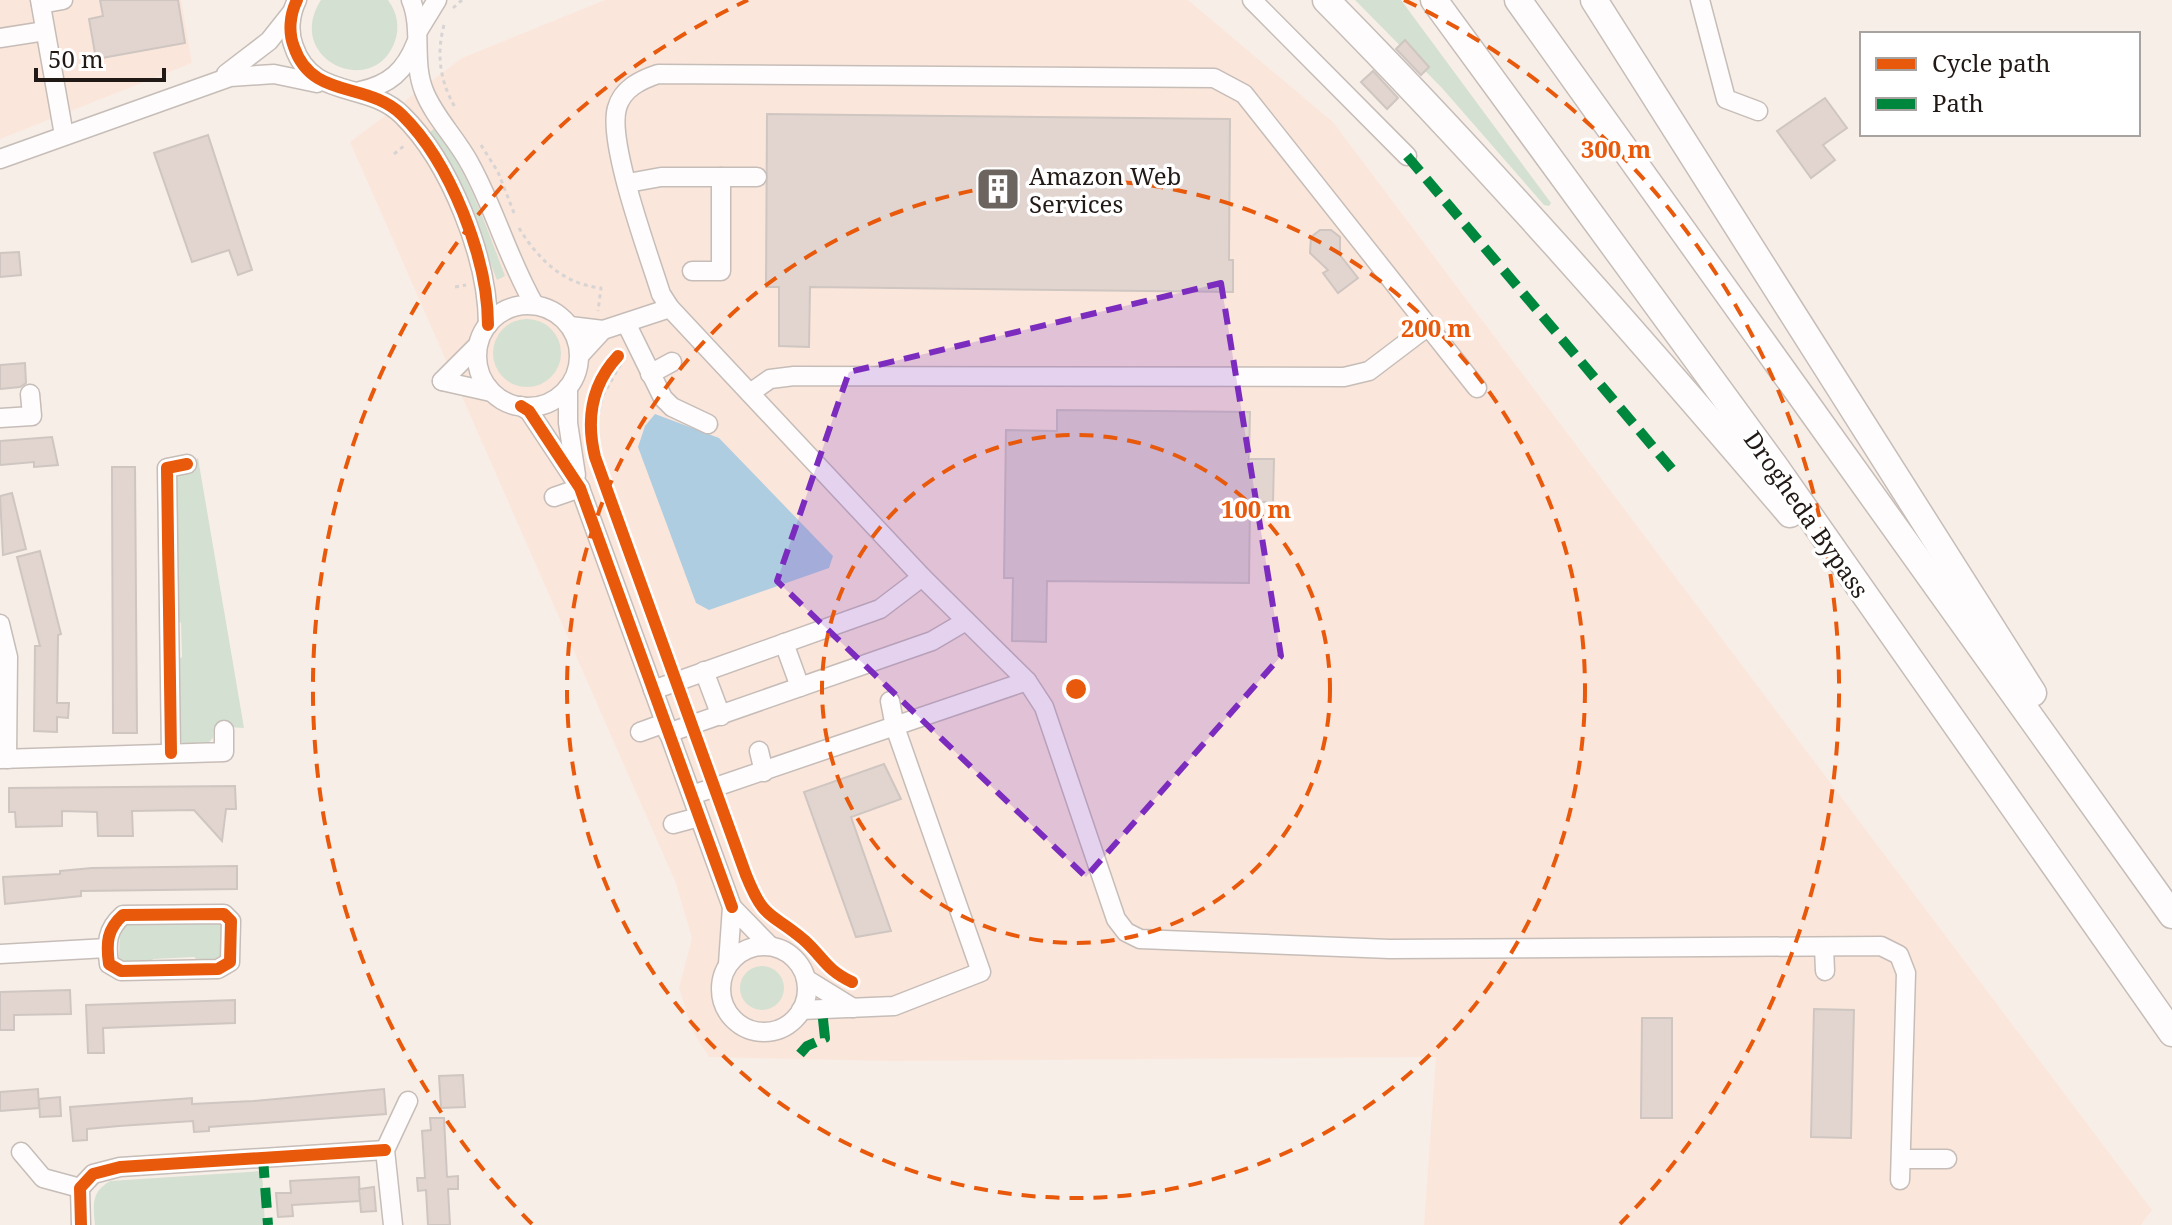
<svg xmlns="http://www.w3.org/2000/svg" width="2172" height="1225" font-family="'Noto Serif',serif">
	<style>
		.built { fill: #fbe6db }
		.green { fill: #d4e0d1 }
		.water { fill: #aecde1 }
		.building { fill: #e2d5cf; stroke: #cfc6c1; stroke-width: 2 }
		.lines { fill: none; stroke-linecap: round; stroke-linejoin: round }
		.minor-casing { stroke: #c6bdb8; stroke-width: 21 }
		.highway-casing { stroke: #c6bdb8; stroke-width: 29 }
		.path { stroke: #d7d4d3; stroke-width: 3; stroke-dasharray: 4 4; stroke-linecap: butt }
		.minor { stroke: #fefcfc; stroke-width: 18 }
		.highway { stroke: #fefcfc; stroke-width: 26 }
		.quiet { stroke: #00873e; stroke-width: 10; stroke-dasharray: 20 10; stroke-linecap: butt }
		.cycleway-casing { stroke: #fff; stroke-width: 17 }
		.cycleway { stroke: #e8590c; stroke-width: 12 }
		.marked { fill: #7b2cbf; fill-opacity: 0.2; stroke: #7b2cbf; stroke-width: 6; stroke-dasharray: 16 10; stroke-linejoin: round }
		.ring { fill: none; stroke: #e8590c; stroke-width: 4; stroke-dasharray: 14 10 }
		.labels { text-anchor: middle; dominant-baseline: central; stroke-width: 7; stroke-linejoin: round; paint-order: stroke }
		.poi-label { font-size: 24px; fill: #211915; stroke: #fff; text-anchor: start }
		.street-label { font-size: 24px; fill: #211915; stroke: #fff }
		.centre { fill: #e8590c; stroke: #fff; stroke-width: 4 }
		.ring-label { font-size: 24px; text-anchor: middle; font-weight: bold; fill: #e8590c; stroke: #fff; stroke-width: 7; stroke-linejoin: round; paint-order: stroke }
	</style>
	<rect width="100%" height="100%" fill="#f8eee8"/>
	<g class="built">
		<polygon points="0,0 181,0 192,63 0,139"/>
		<polygon points="605,0 1188,0 1333,122 2152,1210 2141,1225 1424,1225 1436,1057 889,1061 709,1057 692,1030 679,988 692,938 675,881 350,142 462,58"/>
	</g>
	<g class="green">
		<path d="M321,0H388C397,12 400,27 395,41C374,101 283,59 321,0Z"/>
		<polygon points="1355,0 1401,0 1551,203 1549,206 1544,205 1442,88"/>
		<path d="M435,128C469,173 485,224 505,276L497,280L464,195L429,133Z"/>
		<circle cx="527" cy="353" r="34"/>
		<polygon points="198,458 244,728 214,726 213,738 207,744 184,744 176,737 176,661 182,657 181,623 175,617 175,479"/>
		<polygon points="130,920 147,920 151,925 218,920 225,926 226,953 217,962 201,963 194,957 153,959 149,965 131,966 119,959 120,928"/>
		<circle cx="762" cy="988" r="22"/>
		<path d="M262,1171L265,1225H95C93,1205 91,1192 110,1181Z"/>
	</g>
	<polygon class="water" points="655,414 719,438 833,556 829,568 709,610 696,603 638,447 645,426"/>
	<g class="building">
		<polygon points="100,0 178,0 185,43 96,59 89,19 103,16"/>
		<polygon points="1405,40 1429,67 1421,75 1396,49"/>
		<polygon points="1373,71 1398,98 1387,109 1361,82"/>
		<polygon points="1825,98 1847,128 1823,145 1835,160 1811,178 1777,131"/>
		<polygon points="767,114 1230,119 1229,260 1233,260 1233,292 810,287 809,347 779,346 779,287 766,287"/>
		<polygon points="208,135 252,270 238,275 229,250 192,262 154,153"/>
		<polygon points="1320,230 1331,230 1340,237 1340,255 1358,278 1338,293 1323,273 1328,270 1310,253 1311,237"/>
		<polygon points="19,252 21,275 0,277 0,253"/>
		<polygon points="25,363 26,383 20,387 0,389 0,365"/>
		<polygon points="1057,410 1250,412 1249,459 1274,459 1273,502 1250,502 1249,583 1047,581 1046,642 1012,641 1013,578 1004,578 1006,430 1057,431"/>
		<polygon points="52,437 58,465 34,467 34,462 0,465 0,441"/>
		<polygon points="112,467 135,467 137,733 113,733"/>
		<polygon points="12,493 26,549 3,555 0,496"/>
		<polygon points="40,551 61,634 58,635 57,703 69,703 68,718 57,717 57,732 34,731 35,646 40,646 17,557"/>
		<polygon points="884,764 901,799 851,817 891,931 856,937 804,792"/>
		<polygon points="235,786 236,809 226,809 222,841 194,810 132,811 133,836 98,836 97,812 62,811 62,826 16,827 15,812 9,812 9,788"/>
		<polygon points="237,866 237,889 81,891 81,896 5,904 3,877 60,874 60,871 92,868"/>
		<polygon points="70,990 71,1014 14,1015 14,1030 0,1030 0,992"/>
		<polygon points="235,1000 235,1023 103,1028 104,1053 88,1053 86,1005"/>
		<polygon points="1814,1009 1854,1010 1851,1138 1811,1137"/>
		<polygon points="1642,1018 1672,1018 1672,1118 1641,1118"/>
		<polygon points="463,1075 465,1107 441,1108 439,1076"/>
		<polygon points="38,1089 39,1108 0,1111 0,1092"/>
		<polygon points="384,1089 386,1114 209,1127 209,1131 194,1132 193,1121 119,1126 87,1129 87,1140 73,1141 70,1107 192,1098 192,1104 253,1101"/>
		<polygon points="60,1097 61,1116 40,1117 39,1099"/>
		<polygon points="430,1118 444,1118 447,1177 458,1176 458,1189 448,1189 450,1225 428,1225 426,1190 418,1191 417,1178 425,1178 422,1131 431,1130"/>
		<polygon points="359,1177 360,1201 292,1205 293,1216 278,1217 276,1193 291,1193 290,1181"/>
		<polygon points="374,1187 376,1211 361,1212 359,1189"/>
	</g>
	<g class="lines">
		<g class="minor-casing">
			<g id="minor">
				<polyline points="40,0 64,135"/>
				<path d="M297,0C290,14 288,32 294,47C312,100 368,81 402,115C450,162 488,258 488,325"/>
				<path d="M411,0C423,29 412,61 424,91C434,117 457,139 470,164C495,209 508,259 534,304"/>
				<polyline points="1252,0 1407,156"/>
				<polyline points="1700,0 1726,99 1758,111"/>
				<polyline points="41,4 63,0"/>
				<polyline points="418,31 437,0"/>
				<polyline points="0,38 45,31"/>
				<polyline points="226,74 269,41 292,12"/>
				<path d="M360,91C389,85 405,71 416,43"/>
				<polyline points="0,159 230,77 274,74 317,83"/>
				<polyline points="628,183 661,177 757,177"/>
				<polyline points="692,271 721,271 721,177"/>
				<circle cx="528" cy="356" r="51"/>
				<polyline points="626,323 663,398 672,407 708,424"/>
				<polyline points="570,326 603,330 580,355"/>
				<polyline points="603,330 670,308"/>
				<polyline points="650,374 672,362"/>
				<polyline points="442,381 478,345"/>
				<polyline points="442,381 491,392"/>
				<path d="M1477,388L1244,94L1214,78L658,74C640,80 622,89 617,108C607,143 649,255 661,294L670,308L922,577L1027,681L1044,707L1116,919L1126,932L1140,939L1390,949L1881,946L1899,955L1906,973L1900,1180"/>
				<polyline points="568,389 568,423 576,475"/>
				<polyline points="750,393 770,379 794,376 1344,377 1369,371 1427,327"/>
				<polyline points="521,406 529,411 580,488 732,907"/>
				<polyline points="0,418 32,416 30,394"/>
				<polyline points="554,497 580,488"/>
				<polyline points="0,624 8,657 7,759"/>
				<polyline points="784,643 800,687"/>
				<polyline points="704,671 721,716"/>
				<polyline points="653,690 880,609 922,577"/>
				<polyline points="640,732 665,723"/>
				<polyline points="668,733 932,641 966,621"/>
				<polyline points="759,751 764,772"/>
				<polyline points="171,753 167,468 187,464"/>
				<polyline points="0,759 224,752 224,730"/>
				<polyline points="692,795 1027,681"/>
				<polyline points="673,824 699,817"/>
				<path d="M224,914L231,921L230,962L218,969L121,971L109,964C106,943 107,929 123,915Z"/>
				<circle cx="764" cy="989" r="43"/>
				<polyline points="1824,947 1825,971"/>
				<polyline points="0,954 107,948"/>
				<polyline points="728,964 732,907 770,946"/>
				<polyline points="806,979 853,1008"/>
				<polyline points="801,1010 894,1006 981,972 895,727 890,701"/>
				<polyline points="21,1152 43,1178 80,1188"/>
				<polyline points="1901,1159 1947,1159"/>
				<polyline points="81,1225 80,1188 93,1174 120,1167 385,1150"/>
				<polyline points="393,1225 385,1150 408,1101"/>
			</g>
		</g>
		<g class="highway-casing">
			<g id="highway">
				<path d="M1326,0C1488,164 1640,338 1790,514"/>
				<polyline points="1434,0 1774,465 2172,1033"/>
				<polyline points="1518,0 2172,915"/>
				<polyline points="1594,0 2033,693"/>
			</g>
		</g>
		<g class="path">
			<polyline points="453,8 462,0"/>
			<path d="M444,25C436,55 440,82 456,109"/>
			<polyline points="481,145 498,172 514,213"/>
			<polyline points="394,154 405,145"/>
			<path d="M519,228C538,259 563,284 601,288L598,311"/>
			<polyline points="455,287 466,285"/>
			<polyline points="585,423 597,423 602,397 622,362 612,348"/>
			<polyline points="597,423 600,456 648,591"/>
		</g>
		<use href="#minor" class="minor"/>
		<use href="#highway" class="highway"/>
		<g class="quiet">
			<polyline points="1407,156 1676,474"/>
			<polyline points="800,1054 807,1046 825,1038 822,1010"/>
			<polyline points="263,1158 268,1225"/>
		</g>
		<g class="cycleway-casing">
			<g id="cycleway">
				<path d="M297,0C290,14 288,32 294,47C312,100 368,81 402,115C450,162 488,258 488,325"/>
				<path d="M618,356C591,385 586,420 595,457L746,875C765,922 770,911 804,940C823,957 826,970 852,982"/>
				<polyline points="521,406 529,411 580,488 732,907"/>
				<polyline points="171,753 167,468 187,464"/>
				<path d="M224,914L231,921L230,962L218,969L121,971L109,964C106,943 107,929 123,915Z"/>
				<polyline points="81,1225 80,1188 93,1174 120,1167 385,1150"/>
			</g>
		</g>
		<use href="#cycleway" class="cycleway"/>
	</g>
	<path class="marked" d="M1221,283L1281,656L1086,877L777,581L849,372Z"/>
	<g class="ring">
		<circle cx="1076" cy="689" r="254"/>
		<circle cx="1076" cy="689" r="509"/>
		<path d="M532 1224A763 763 0 0 1 748 0M1404 0A763 763 0 0 1 1620 1224"/>
	</g>
	<defs>
		<g id="building-square" transform="scale(2.3)"><rect x="-9" y="-9" width="18" height="18" rx="4" fill="#6c645f" stroke="#fff"/><path d="M-4-6H4V6H1V3H-1V6H-4ZM-2.5-4.3h1.7v1.8h-1.7ZM.8-4.3h1.7v1.8H.8ZM-2.5-1h1.7V.8h-1.7ZM.8-1h1.7V.8H.8Z" fill="#fff"/></g>
	</defs>
	<g fill-rule="evenodd">
		<use href="#building-square" x="998" y="189"/>
	</g>
	<g class="labels">
		<g class="poi-label">
			<text x="1029" y="175">Amazon Web<tspan x="1029" dy="28">Services</tspan></text>
		</g>
		<g class="street-label">
			<text transform="translate(1807 514) rotate(55)">Drogheda Bypass</text>
		</g>
	</g>
	<circle cx="1076" cy="689" r="12" class="centre"/>
	<g class="ring-label">
		<text x="1616" y="158">300 m</text>
		<text x="1436" y="337">200 m</text>
		<text x="1256" y="518">100 m</text>
	</g>
	<rect x="1860" y="32" width="280" height="104" fill="#ffffff" stroke="#a6a3a1" stroke-width="2"/>
	<rect x="1876" y="58" width="40" height="12" fill="#e8590c" stroke="#a6a3a1" stroke-width="2"/>
	<text x="1932" y="72" font-size="24" fill="#211915">Cycle path</text>
	<rect x="1876" y="98" width="40" height="12" fill="#00873e" stroke="#a6a3a1" stroke-width="2"/>
	<text x="1932" y="112" font-size="24" fill="#211915">Path</text>
	<path d="M36 68v12h128v-12" fill="none" stroke="#211915" stroke-width="4"/>
	<text x="48" y="68" font-size="24" fill="#211915" stroke="#ffffff" stroke-width="6" paint-order="stroke">50 m</text>
</svg>
